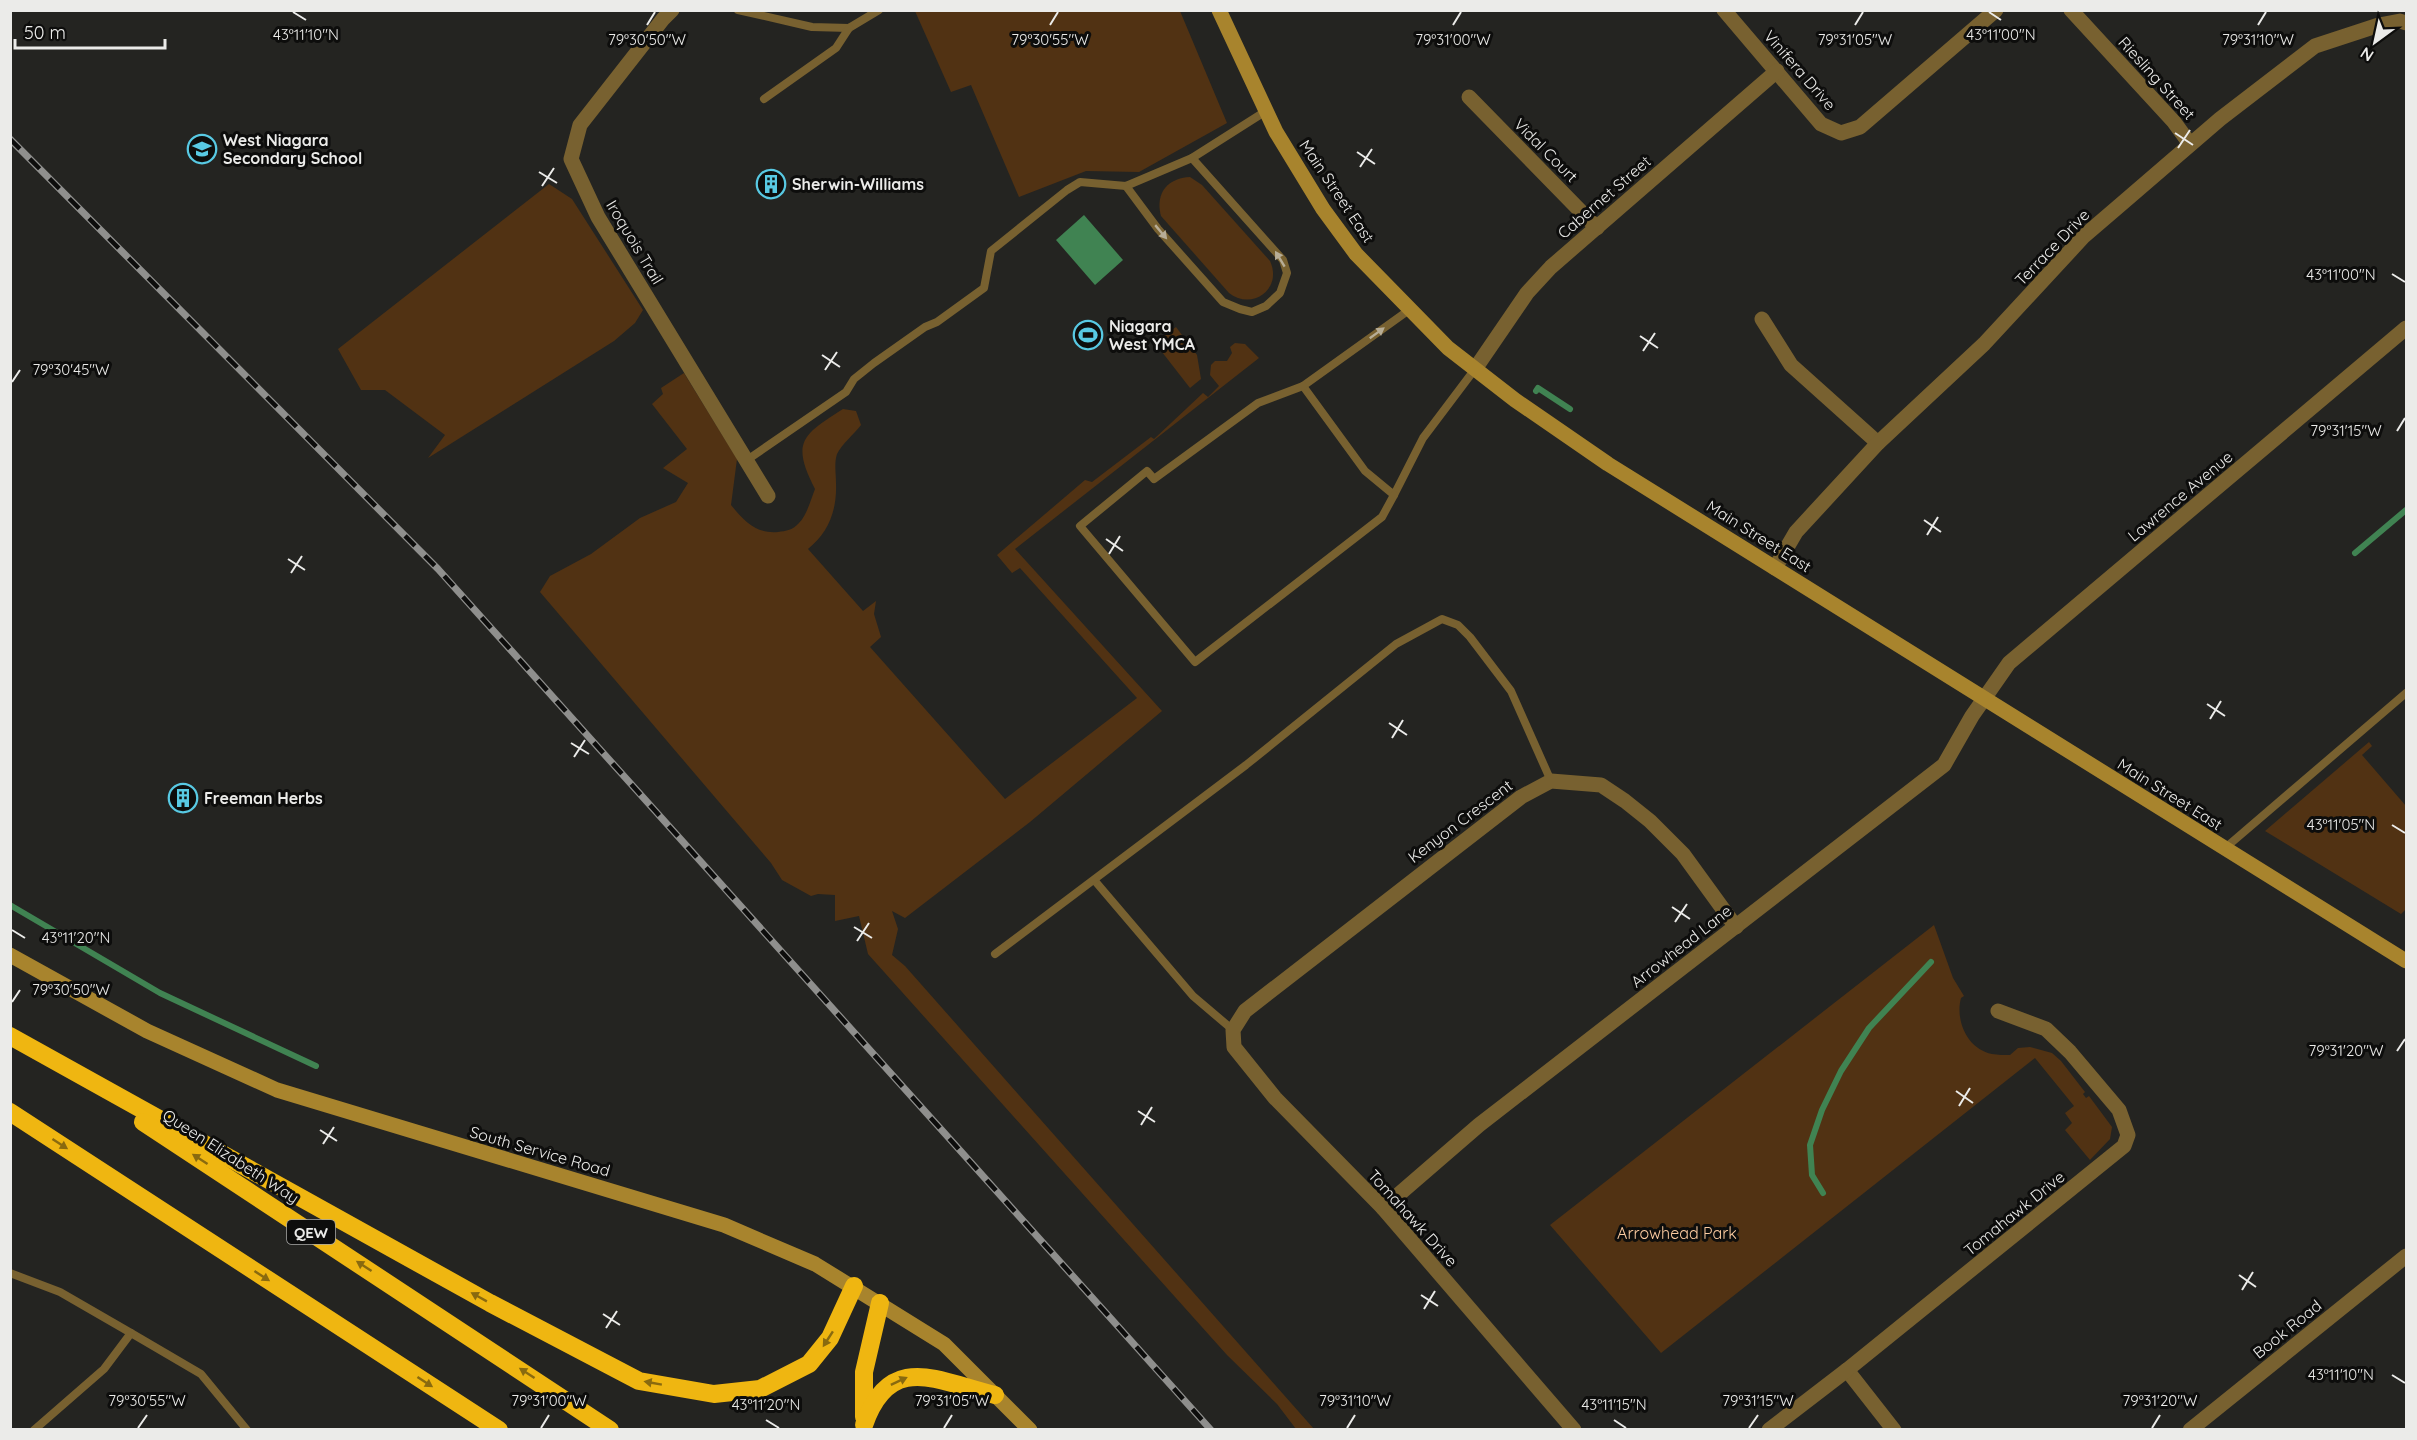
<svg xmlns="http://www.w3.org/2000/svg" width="2417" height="1440" font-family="Quicksand,sans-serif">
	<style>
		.green { fill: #513213 }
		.water { fill: #408352 }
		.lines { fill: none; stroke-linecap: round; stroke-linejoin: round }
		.stream { stroke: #408352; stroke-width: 6 }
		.lane { stroke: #786130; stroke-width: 8 }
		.street { stroke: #786130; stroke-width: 15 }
		.secondary { stroke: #a8842d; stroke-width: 15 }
		.highway { stroke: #efb611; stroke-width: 18 }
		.rail-casing { stroke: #8f8f8d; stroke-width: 7 }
		.rail { stroke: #0d0d0c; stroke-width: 4.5; stroke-dasharray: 14; stroke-linecap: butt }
		.oneway { fill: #b7ad96 }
		.oneway2 { fill: #896a0f }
		.ticks { fill: none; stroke: #ebebe9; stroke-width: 2 }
		.labels { text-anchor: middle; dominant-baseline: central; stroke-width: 6; stroke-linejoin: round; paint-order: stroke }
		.shield { fill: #0d0d0c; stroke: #a8a8a7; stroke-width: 1.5 }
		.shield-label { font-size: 15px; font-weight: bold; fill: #ebebe9 }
		.street-label { font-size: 16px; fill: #ebebe9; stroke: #0d0d0c }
		.poi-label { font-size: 16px; font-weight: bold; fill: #ebebe9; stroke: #0d0d0c; text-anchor: start }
		.park-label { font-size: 16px; fill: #fdcca1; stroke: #0d0d0c }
		.ticks-label { font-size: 15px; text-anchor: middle; fill: #ebebe9; stroke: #0d0d0c; stroke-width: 6; stroke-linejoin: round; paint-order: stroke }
	</style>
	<rect width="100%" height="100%" fill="#242421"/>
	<g class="green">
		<polygon points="915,11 1180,11 1227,123 1139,172 1086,171 1019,197 971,85 951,92"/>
		<path d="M1190,177L1202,185L1270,261C1283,289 1252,311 1229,293L1161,216C1155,194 1167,178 1190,177Z"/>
		<polygon points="549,184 572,199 643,310 635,323 614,341 428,458 445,435 385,390 361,390 338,349"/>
		<polygon points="1176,327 1197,355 1201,379 1190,388 1155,343"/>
		<path d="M1235,343L1245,344L1259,358L1015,549L1162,711L1030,822L905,918L892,911L898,929L892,955L905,966L1314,1429H1296L1277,1404L1227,1355L868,954L859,916L835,921V895L818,894L811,896L782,880L771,863L540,592L550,576L591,554L640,518L676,502L688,483L663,468L687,449L652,404L663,394L661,388L684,373L737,459L731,505C744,521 756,534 778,532C786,531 793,530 799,523C807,515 811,499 815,489C791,442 802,435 843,409L856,411L861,425C854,434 842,444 837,454C834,463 836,474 836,483C837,510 829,532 808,549L863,611L876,601L874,614L881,637L870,647L1005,799L1137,698L1020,568L1012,573L997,555L1085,480L1092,482L1151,437L1154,439L1203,393L1208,397L1219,386L1210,375L1211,365L1215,361H1227L1232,353L1230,347Z"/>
		<polygon points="2369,742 2372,746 2362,755 2406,806 2406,909 2401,914 2265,831"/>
		<path d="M1934,925L1953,978L1964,996L1961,998C1955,1020 1967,1049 1992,1054C1998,1055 2004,1055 2010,1055L2018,1048L2030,1047L2052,1053L2061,1061L2085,1092L2083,1094L2086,1098L2089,1096L2112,1127L2110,1139L2090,1160L2065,1130L2072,1123L2065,1113L2074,1106L2035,1058L1661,1353L1550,1225Z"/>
	</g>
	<polygon class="water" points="1084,215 1123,260 1095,285 1056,240"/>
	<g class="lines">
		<g class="stream">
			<polyline points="1536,391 1538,388 1570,409"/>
			<polyline points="2355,553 2406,510"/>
			<polyline points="10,905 160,993 316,1066"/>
			<polyline points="1823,1193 1812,1175 1810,1145 1822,1110 1841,1071 1869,1028 1931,962"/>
		</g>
		<g class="lane">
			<polyline points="738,10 812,27 849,28 879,10"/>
			<polyline points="764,99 836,48 849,28"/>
			<polyline points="1126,186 1158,229 1223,302 1240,309 1252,312 1266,306 1280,293 1287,273 1283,260 1192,158"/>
			<polyline points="1409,310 1303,386 1365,471 1394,495 1423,438 1475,369"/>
			<polyline points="1303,386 1258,403 1154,479 1147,471 1080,526 1195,662 1382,517 1394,495"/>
			<polyline points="747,460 846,392 854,379 874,363 925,327 937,322 984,288 991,251 1067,190 1080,182 1126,186 1192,158 1266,111"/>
			<polyline points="2224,849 2406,693"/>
			<polyline points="1095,881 1193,996 1233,1030"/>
			<polyline points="995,954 1246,765 1396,644 1442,619 1458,625 1470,637 1511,691 1551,781"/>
			<polyline points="10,1273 60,1292 131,1333"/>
			<polyline points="34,1430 104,1369 131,1333 201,1374 247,1430"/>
		</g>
		<g class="street">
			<polyline points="672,10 663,19 580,125 571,159 598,217 768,496"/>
			<polyline points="1724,10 1821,124 1841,133 1860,127 1996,10"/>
			<polyline points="2071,10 2174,122 2190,144"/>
			<polyline points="1469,97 1597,228"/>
			<polyline points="1762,319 1791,365 1878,443"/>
			<polyline points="1475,369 1527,293 1551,267 1777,71"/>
			<polyline points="1775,568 1796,532 1878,443 1984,344 2084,236 2119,206 2220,119 2315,46 2379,25 2400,21 2406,23"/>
			<polyline points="1383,1208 1479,1125 1944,765 1972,716 2009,663 2406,328"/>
			<polyline points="1847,1370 1894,1430"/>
			<polyline points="1574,1430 1383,1208 1275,1098 1234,1047 1233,1030 1245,1011 1521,797 1551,781 1601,785 1625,801 1650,821 1683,854 1736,927"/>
			<polyline points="1769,1430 1847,1370 2124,1146 2128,1135 2119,1110 2070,1052 2046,1029 1998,1011"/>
			<polyline points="2190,1430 2406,1256"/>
		</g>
		<g class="secondary">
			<polyline points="1219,10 1276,132 1323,209 1356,254 1448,348 1515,400 1608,464 2406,961"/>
			<polyline points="10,955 147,1031 277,1090 724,1225 815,1264 944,1344 1030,1430"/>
		</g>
		<g class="highway">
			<polyline points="10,1036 490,1303 639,1381 714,1394 760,1389 809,1364 830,1338 854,1286"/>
			<polyline points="10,1112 499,1430"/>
			<polyline points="143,1122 610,1430"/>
			<polyline points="864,1417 864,1372 880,1303"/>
			<path d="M864,1425C890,1350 939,1382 995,1395"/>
		</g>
		<g class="rail-casing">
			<polyline id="rail" points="10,139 438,569 1211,1430"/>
		</g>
		<use href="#rail" class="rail"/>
	</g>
	<defs><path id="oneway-solid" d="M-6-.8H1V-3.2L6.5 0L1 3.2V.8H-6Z" transform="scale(1.5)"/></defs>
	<g class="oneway">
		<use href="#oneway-solid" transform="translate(1161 232) rotate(50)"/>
		<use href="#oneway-solid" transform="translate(1280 259) rotate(-121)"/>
		<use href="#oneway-solid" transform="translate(1377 333) rotate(-36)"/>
	</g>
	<g class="oneway2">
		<use href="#oneway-solid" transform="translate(60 1144) rotate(33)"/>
		<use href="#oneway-solid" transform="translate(200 1159) rotate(-147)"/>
		<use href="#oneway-solid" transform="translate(364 1266) rotate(-147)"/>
		<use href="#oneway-solid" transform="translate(262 1276) rotate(33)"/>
		<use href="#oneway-solid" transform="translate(479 1297) rotate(-151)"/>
		<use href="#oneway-solid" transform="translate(828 1339) rotate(123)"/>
		<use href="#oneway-solid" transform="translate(527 1373) rotate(-147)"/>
		<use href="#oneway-solid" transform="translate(899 1381) rotate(-25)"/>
		<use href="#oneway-solid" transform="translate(425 1382) rotate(33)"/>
		<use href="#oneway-solid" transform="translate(653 1383) rotate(-170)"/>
	</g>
	<path class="ticks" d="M293,12L306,20M1989,12L2001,20M647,25L655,12M1050,25L1058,12M1453,25L1461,12M1855,25L1863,12M2258,25L2266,12M2175,133L2193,145M2178,148L2190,130M1357,152L1375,164M1360,167L1372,149M539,172L557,183M542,186L554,168M2392,274L2405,282M1640,336L1658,348M1643,351L1655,333M822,355L840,367M825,370L837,352M12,382L20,370M2397,431L2405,418M1924,520L1941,532M1927,535L1938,517M1106,539L1123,551M1109,554L1120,536M288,559L305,570M291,573L302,556M2207,704L2225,716M2210,719L2221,701M1389,723L1407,735M1392,738L1403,720M571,743L589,754M574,757L585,740M2392,825L2405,833M1672,907L1690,919M1675,922L1687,904M854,927L872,938M12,930L25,938M857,941L869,923M12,1002L20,990M2397,1051L2405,1039M1956,1091L1973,1103M1959,1106L1970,1088M1138,1111L1155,1122M1141,1125L1152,1107M320,1130L337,1141M323,1144L334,1127M2239,1275L2256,1287M2242,1290L2253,1272M1421,1295L1438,1306M1424,1309L1435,1291M603,1314L620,1325M606,1328L617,1311M2392,1375L2405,1383M766,1420L779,1428M1614,1420L1626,1428M138,1428L147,1415M541,1428L549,1415M944,1428L952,1415M1347,1428L1355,1415M1749,1428L1758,1415M2152,1428L2160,1415"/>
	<defs>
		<g id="school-ring" transform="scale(1.5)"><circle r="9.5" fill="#0d0d0c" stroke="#58c9e3" stroke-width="1.5"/><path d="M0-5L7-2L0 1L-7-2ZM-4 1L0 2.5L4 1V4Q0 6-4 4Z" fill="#58c9e3"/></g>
		<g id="building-ring" transform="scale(1.5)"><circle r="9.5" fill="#0d0d0c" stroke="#58c9e3" stroke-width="1.5"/><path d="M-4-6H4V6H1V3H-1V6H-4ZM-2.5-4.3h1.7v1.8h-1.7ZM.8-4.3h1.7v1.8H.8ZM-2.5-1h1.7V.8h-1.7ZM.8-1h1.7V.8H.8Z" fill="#58c9e3"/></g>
		<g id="stadium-ring" transform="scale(1.5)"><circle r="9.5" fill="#0d0d0c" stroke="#58c9e3" stroke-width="1.5"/><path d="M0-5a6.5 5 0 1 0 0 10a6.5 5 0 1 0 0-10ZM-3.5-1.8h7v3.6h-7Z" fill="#58c9e3"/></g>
	</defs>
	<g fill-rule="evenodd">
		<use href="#school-ring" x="202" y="149"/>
		<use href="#building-ring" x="771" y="184"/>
		<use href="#stadium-ring" x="1088" y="335"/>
		<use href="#building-ring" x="183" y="798"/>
	</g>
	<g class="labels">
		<rect class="shield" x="287" y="1220" width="48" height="24" rx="4.5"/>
		<g class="shield-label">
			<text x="311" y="1232">QEW</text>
		</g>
		<g class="street-label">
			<text transform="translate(1800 70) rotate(49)">Vinifera Drive</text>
			<text transform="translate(2157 78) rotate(48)">Riesling Street</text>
			<text transform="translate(1546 150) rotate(45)">Vidal Court</text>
			<text transform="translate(1337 191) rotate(56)">Main Street East</text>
			<text transform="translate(1604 197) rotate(-41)">Cabernet Street</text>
			<text transform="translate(635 242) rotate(59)">Iroquois Trail</text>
			<text transform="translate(2052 247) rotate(-46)">Terrace Drive</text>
			<text transform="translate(2180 496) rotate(-40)">Lawrence Avenue</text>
			<text transform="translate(1759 536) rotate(32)">Main Street East</text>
			<text transform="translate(2170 794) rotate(32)">Main Street East</text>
			<text transform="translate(1460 821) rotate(-37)">Kenyon Crescent</text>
			<text transform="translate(1681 946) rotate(-38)">Arrowhead Lane</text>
			<text transform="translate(540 1151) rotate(16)">South Service Road</text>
			<text transform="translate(231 1156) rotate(33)">Queen Elizabeth Way</text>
			<text transform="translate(2014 1213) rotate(-39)">Tomahawk Drive</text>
			<text transform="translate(1413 1218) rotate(48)">Tomahawk Drive</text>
			<text transform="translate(2287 1329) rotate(-39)">Book Road</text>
		</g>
		<g class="poi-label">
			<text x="223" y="140">West Niagara<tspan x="223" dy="18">Secondary School</tspan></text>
			<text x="792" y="184">Sherwin-Williams</text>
			<text x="1109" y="326">Niagara<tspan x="1109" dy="18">West YMCA</tspan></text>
			<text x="204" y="798">Freeman Herbs</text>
		</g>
		<g class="park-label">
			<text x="1677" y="1233">Arrowhead Park</text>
		</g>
	</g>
	<g class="ticks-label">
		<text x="306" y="40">43°11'10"N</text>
		<text x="2001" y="40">43°11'00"N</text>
		<text x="647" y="45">79°30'50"W</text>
		<text x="1050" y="45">79°30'55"W</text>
		<text x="1453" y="45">79°31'00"W</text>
		<text x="1855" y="45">79°31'05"W</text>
		<text x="2258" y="45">79°31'10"W</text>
		<text x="2341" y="280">43°11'00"N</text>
		<text x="71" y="375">79°30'45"W</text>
		<text x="2346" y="436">79°31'15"W</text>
		<text x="2341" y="830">43°11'05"N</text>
		<text x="76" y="943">43°11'20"N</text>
		<text x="71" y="995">79°30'50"W</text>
		<text x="2346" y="1056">79°31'20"W</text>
		<text x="2341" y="1380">43°11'10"N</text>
		<text x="147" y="1406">79°30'55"W</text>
		<text x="549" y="1406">79°31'00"W</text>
		<text x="952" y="1406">79°31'05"W</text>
		<text x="1355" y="1406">79°31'10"W</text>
		<text x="1758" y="1406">79°31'15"W</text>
		<text x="2160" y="1406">79°31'20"W</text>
		<text x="766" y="1410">43°11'20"N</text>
		<text x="1614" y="1410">43°11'15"N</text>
	</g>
	<rect width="2417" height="1440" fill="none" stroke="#ebebe9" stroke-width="24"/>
	<g transform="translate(2375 42) rotate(213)" stroke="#0d0d0c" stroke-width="4.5" paint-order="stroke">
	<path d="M0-4.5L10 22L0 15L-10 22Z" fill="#ebebe9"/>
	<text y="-9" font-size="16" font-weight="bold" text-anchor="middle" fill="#ebebe9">N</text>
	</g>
	<path d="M15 39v9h150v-9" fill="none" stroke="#ebebe9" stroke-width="3"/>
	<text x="24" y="39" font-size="18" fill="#ebebe9" stroke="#0d0d0c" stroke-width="4.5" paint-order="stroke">50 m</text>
</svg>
